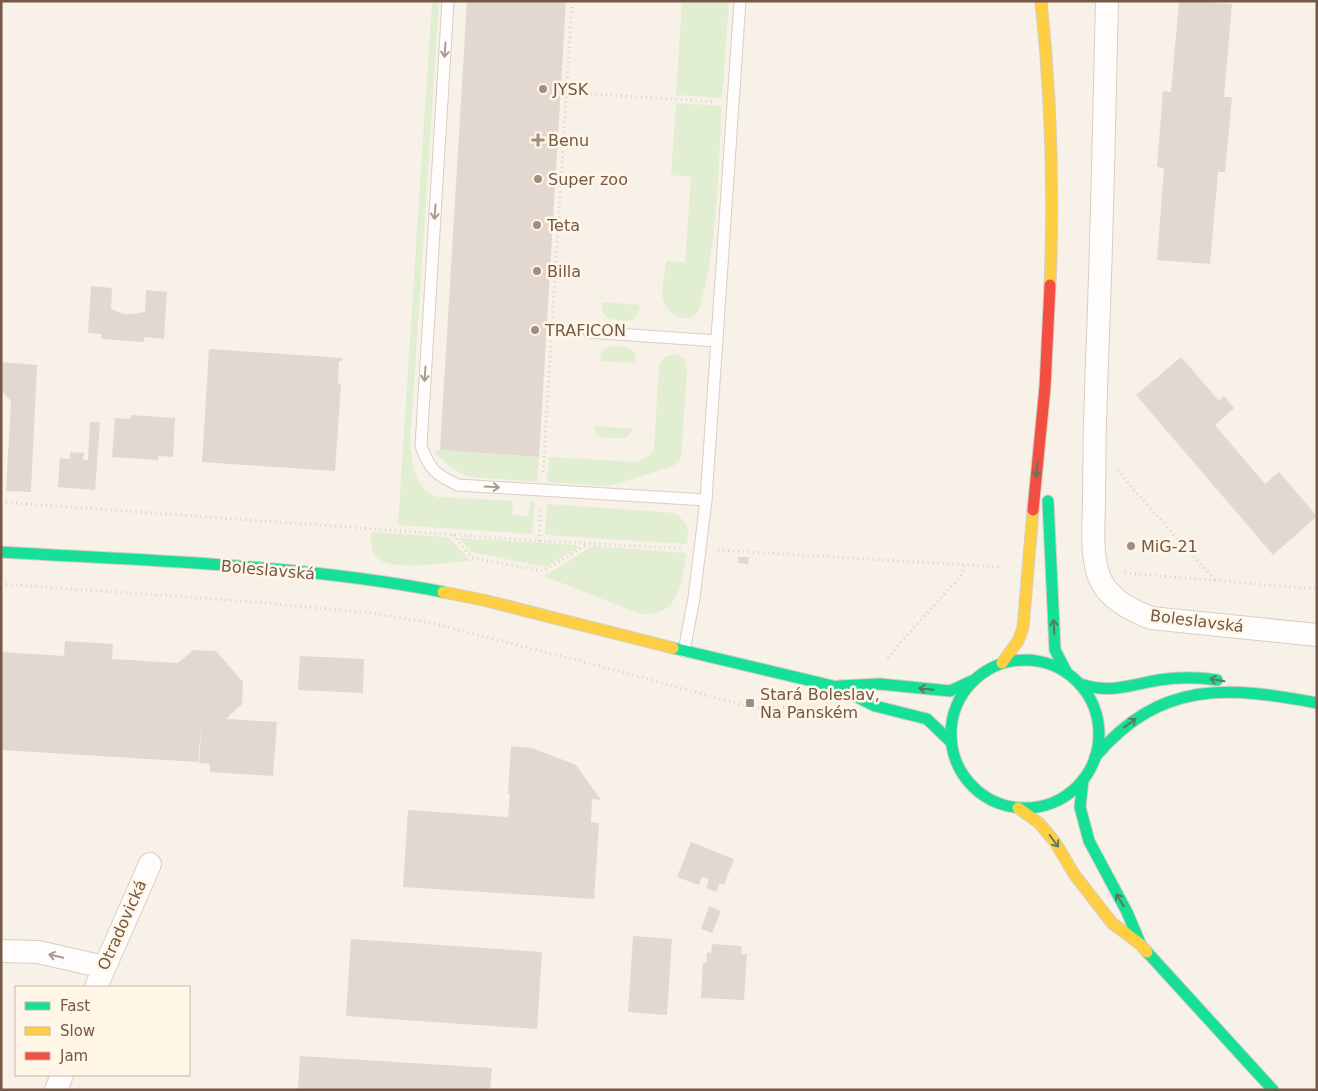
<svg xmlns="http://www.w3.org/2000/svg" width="1318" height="1091" font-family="'DejaVu Sans',sans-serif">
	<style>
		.green { fill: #e2eed1 }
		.building { fill: #e3d8cf }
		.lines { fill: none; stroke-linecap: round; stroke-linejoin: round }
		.lane-casing { stroke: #d8cec5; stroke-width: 13 }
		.street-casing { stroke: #d8cec5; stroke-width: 24 }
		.fast-casing { stroke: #d7cdc3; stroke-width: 13 }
		.slow-casing { stroke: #d7cdc3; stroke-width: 13 }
		.jam-casing { stroke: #d7cdc3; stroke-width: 13 }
		.path { stroke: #d9d1cb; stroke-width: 3; stroke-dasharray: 1 4; stroke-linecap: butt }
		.lane { stroke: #fefdfb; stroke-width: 11 }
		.street { stroke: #fefdfb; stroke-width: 22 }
		.fast { stroke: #16e098; stroke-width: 11 }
		.slow { stroke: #ffcf43; stroke-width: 11 }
		.jam { stroke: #f24e42; stroke-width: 11 }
		.oneway { stroke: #ac9a8f }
		.oneway2 { stroke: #5d7a5b }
		.poi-dot { fill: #a28e7f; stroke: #fff6e7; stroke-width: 2 }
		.labels { text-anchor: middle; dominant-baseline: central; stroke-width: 5; stroke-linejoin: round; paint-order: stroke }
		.poi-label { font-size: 16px; fill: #755847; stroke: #fff6e7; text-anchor: start }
		.street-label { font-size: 16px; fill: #755847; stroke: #fff6e7 }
	</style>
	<rect width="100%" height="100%" fill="#f7f1e7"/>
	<g class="green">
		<path d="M432,1H439L410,445C412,466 415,488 437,497L513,501L512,515L528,516L530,502H535L532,534L398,525Z"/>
		<polygon points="682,1 729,1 722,98 676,95"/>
		<path d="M676,103L722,106C718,173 718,241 700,306C695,328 666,317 663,299C661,288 665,273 666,261L685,262L691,177L671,175Z"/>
		<path d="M602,302L640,305C638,327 625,320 608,319L602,311Z"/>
		<path d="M610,346C624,347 637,345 636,363L599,361L602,350Z"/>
		<path d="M676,354L685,360L687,369L681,458L673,466L610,486L547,482L549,457L636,462C644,460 649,457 654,449L659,364L665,357Z"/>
		<polygon points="594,426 632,429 631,432 626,438 602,438 596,433"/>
		<path d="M440,450L539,457L537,482L471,477C455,473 445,463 434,451Z"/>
		<path d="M547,504L675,513C688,524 689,527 687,544L545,535Z"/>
		<path d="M371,532L449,537L470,561C449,562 398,571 380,560C370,554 371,542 371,532Z"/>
		<polygon points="459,538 576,545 578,548 545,567 471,552"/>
		<path d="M593,546L687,553C681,583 681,616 640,614L544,576Z"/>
	</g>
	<g class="building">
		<polygon points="467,1 566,1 539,457 440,450"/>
		<polygon points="1179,1 1232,4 1224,97 1232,97 1225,172 1218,172 1210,264 1157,260 1164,168 1157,167 1163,91 1171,92"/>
		<polygon points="91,286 112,288 111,309 124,314 131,314 145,312 146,290 167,292 164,339 144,337 144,342 101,339 102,334 88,333"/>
		<polygon points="209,349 343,358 342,361 339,361 338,383 341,384 335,471 202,462"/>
		<polygon points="1181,357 1219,401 1224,396 1234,408 1215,425 1265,484 1279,472 1317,516 1273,555 1136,395"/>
		<polygon points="1,362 37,365 31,492 6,491 11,401 1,390"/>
		<polygon points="131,415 175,418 173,457 158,456 158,460 112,457 115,418 131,419"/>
		<polygon points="90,422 100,422 95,490 58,487 60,458 70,459 70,452 84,453 83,460 88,460"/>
		<polygon points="738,557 749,557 748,564 738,563"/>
		<polygon points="65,641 113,644 112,659 178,663 193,650 216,651 243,682 242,704 226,719 277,722 273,776 210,772 210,764 199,763 202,717 198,762 1,750 1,652 64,656"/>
		<polygon points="300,656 364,659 363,693 298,690"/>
		<polygon points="511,746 532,748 576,765 601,800 592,799 591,822 599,823 594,899 403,887 408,810 508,817 510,794 508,794"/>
		<polygon points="691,842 734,859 724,885 720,883 716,892 706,888 709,879 702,877 699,885 677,877"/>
		<polygon points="709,906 721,911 712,933 701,929"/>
		<polygon points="633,936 672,939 667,1015 628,1012"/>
		<polygon points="351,939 542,952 537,1029 346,1016"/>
		<polygon points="712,944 742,946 741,954 747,954 744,1000 701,998 703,963 706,963 707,952 711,953"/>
		<polygon points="300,1056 492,1068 490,1090 298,1090"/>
	</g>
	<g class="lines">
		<g class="lane-casing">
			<g id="lane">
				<path d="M448,1L421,446C430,470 436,475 458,485L706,500"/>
				<polyline points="589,332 717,341"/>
				<polyline points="684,651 694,598 706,500 740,1"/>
			</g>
		</g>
		<g class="street-casing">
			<g id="street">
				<path d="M1107,1C1104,121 1102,241 1097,361C1095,407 1094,452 1094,498C1094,521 1091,547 1097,570C1103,596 1128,609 1151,618L1317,635"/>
				<polyline points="1,951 38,952 104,967"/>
				<polyline points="96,987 150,864"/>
				<polyline points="56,1090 62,1075"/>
			</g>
		</g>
		<g class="fast-casing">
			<g id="fast">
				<polyline points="1048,501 1055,650 1067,673"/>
				<path d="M1,552C148,561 298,564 443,592"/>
				<polyline points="673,648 837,687 875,706 927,719 951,742"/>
				<circle cx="1025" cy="734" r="74"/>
				<path d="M1080,684C1111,694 1129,685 1159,680C1178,677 1198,677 1217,680"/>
				<polyline points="839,686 880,684 950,691 972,681"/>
				<path d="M1095,757C1160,680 1227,686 1317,703"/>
				<polyline points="1083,780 1080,807 1089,841 1127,912 1140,943"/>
				<polyline points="1147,952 1273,1090"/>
			</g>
		</g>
		<g class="slow-casing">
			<g id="slow">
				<path d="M1041,1C1051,95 1054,190 1050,285"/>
				<polyline points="443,592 483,600 673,648"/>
				<polyline points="1002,663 1018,641 1023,628 1033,510"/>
				<polyline points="1018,808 1039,823 1055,842 1074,874 1112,923 1140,944 1147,952"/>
			</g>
		</g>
		<g class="jam-casing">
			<polyline id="jam" points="1033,510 1045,387 1050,285"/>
		</g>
		<g class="path">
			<polyline points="566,92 715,102"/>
			<polyline points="1118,470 1131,487 1215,580"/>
			<polyline points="543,472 572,1"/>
			<polyline points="1,502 539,541 681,548"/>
			<polyline points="453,535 472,558 543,571 586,545"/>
			<polyline points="539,541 541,508"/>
			<polyline points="718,550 1001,567"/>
			<polyline points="1125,573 1317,589"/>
			<polyline points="1,584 243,601 370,613 431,623 615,670 754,708 798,707"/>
			<polyline points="888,658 899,644 961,576 964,565"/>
		</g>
		<use href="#lane" class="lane"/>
		<use href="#street" class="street"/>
		<use href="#fast" class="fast"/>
		<use href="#slow" class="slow"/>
		<use href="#jam" class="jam"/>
	</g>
	<defs><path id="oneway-shaft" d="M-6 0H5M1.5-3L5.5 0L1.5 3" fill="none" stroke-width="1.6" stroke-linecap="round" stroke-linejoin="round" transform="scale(1.25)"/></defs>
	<g class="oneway">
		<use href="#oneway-shaft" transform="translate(445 50) rotate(94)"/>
		<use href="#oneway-shaft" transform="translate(435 212) rotate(94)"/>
		<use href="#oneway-shaft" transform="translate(425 374) rotate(94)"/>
		<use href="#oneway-shaft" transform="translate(492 487) rotate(3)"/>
		<use href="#oneway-shaft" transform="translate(56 956) rotate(-167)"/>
	</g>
	<g class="oneway2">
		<use href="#oneway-shaft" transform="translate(1037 470) rotate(96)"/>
		<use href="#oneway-shaft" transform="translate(1054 627) rotate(-93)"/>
		<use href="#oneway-shaft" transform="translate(1217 680) rotate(-171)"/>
		<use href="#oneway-shaft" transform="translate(926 689) rotate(-174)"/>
		<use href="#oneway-shaft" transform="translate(1130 723) rotate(-36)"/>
		<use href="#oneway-shaft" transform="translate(1054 841) rotate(53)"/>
		<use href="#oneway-shaft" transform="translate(1120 900) rotate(-121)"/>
	</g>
	<g class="poi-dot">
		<circle cx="543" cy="89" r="5"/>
		<path d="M535.5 132.5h5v5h5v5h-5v5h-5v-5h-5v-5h5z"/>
		<circle cx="538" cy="179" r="5"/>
		<circle cx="537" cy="225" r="5"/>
		<circle cx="537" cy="271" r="5"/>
		<circle cx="535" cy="330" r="5"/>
		<circle cx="1131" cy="546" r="5"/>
		<rect x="745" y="698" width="10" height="10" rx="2.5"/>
	</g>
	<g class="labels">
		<g class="poi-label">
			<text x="553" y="89">JYSK</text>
			<text x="548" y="140">Benu</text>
			<text x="548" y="179">Super zoo</text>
			<text x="547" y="225">Teta</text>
			<text x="547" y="271">Billa</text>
			<text x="545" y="330">TRAFICON</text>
			<text x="1141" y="546">MiG-21</text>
			<text x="760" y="694">Stará Boleslav,<tspan x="760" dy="18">Na Panském</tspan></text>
		</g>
		<g class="street-label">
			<text transform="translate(268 570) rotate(5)">Boleslavská</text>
			<text transform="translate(1197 621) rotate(7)">Boleslavská</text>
			<text transform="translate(122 925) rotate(-66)">Otradovická</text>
		</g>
	</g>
	<rect width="1318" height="1091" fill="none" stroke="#755847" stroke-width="5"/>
	<rect x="15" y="986" width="175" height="90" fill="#fff6e7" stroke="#c8b7a7"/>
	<rect x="25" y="1002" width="25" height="8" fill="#16e098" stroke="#c8b7a7"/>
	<text x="60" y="1011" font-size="15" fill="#755847">Fast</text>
	<rect x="25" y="1027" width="25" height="8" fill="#ffcf43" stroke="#c8b7a7"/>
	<text x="60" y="1036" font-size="15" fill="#755847">Slow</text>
	<rect x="25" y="1052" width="25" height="8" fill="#f24e42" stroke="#c8b7a7"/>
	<text x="60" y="1061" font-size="15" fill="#755847">Jam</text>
</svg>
